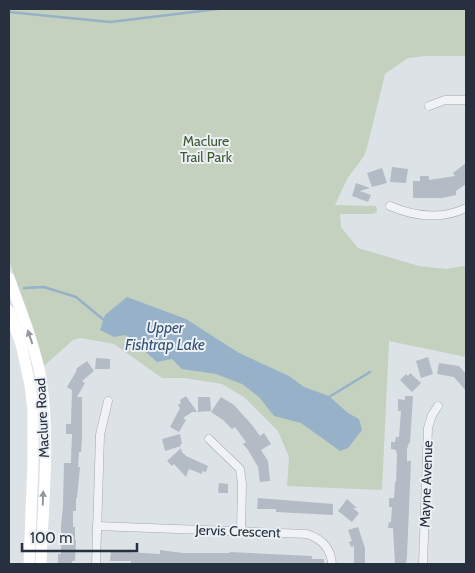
<svg xmlns="http://www.w3.org/2000/svg" width="475" height="573" font-family="Cabin,sans-serif">
	<style>
		.green { fill: #c4d1be }
		.water { fill: #97b2c8 }
		.lines { fill: none; stroke-linecap: round; stroke-linejoin: round }
		.stream { stroke: #97b2c8; stroke-width: 2.5 }
		.building { fill: #b4bbc4 }
		.minor-casing { stroke: #a2a9b1; stroke-width: 9 }
		.minor { stroke: #f0f2f6; stroke-width: 8 }
		.secondary { stroke: #fff; stroke-width: 11 }
		.oneway { fill: #92989e }
		.labels { text-anchor: middle; dominant-baseline: central; stroke-width: 4; stroke-linejoin: round; paint-order: stroke }
		.park-label { font-size: 14px; fill: #3d5a33; stroke: #ecf0f5 }
		.street-label { font-size: 14px; fill: #26303e; stroke: #ecf0f5 }
		.water-label { font-size: 15px; font-style: italic; fill: #305172; stroke: #ecf0f5 }
	</style>
	<rect width="100%" height="100%" fill="#dde2e7"/>
	<polygon class="green" points="9,9 466,9 466,56 425,56 408,58 385,74 367,148 364,156 347,179 335,205 376,206 377,212 373,214 340,214 341,227 358,248 419,266 446,269 464,266 466,268 466,357 389,341 382,490 287,486 289,457 278,431 244,397 222,384 184,378 162,378 114,344 81,338 73,340 44,366 34,329 9,261"/>
	<polygon class="water" points="127,297 186,319 239,353 289,376 304,387 329,396 348,413 359,419 362,430 348,448 340,451 301,423 274,416 259,397 242,384 216,374 182,369 172,359 157,362 126,335 114,337 100,330 105,315"/>
	<g class="lines">
		<g class="stream">
			<polyline points="9,12 110,22 218,9"/>
			<polyline points="24,288 44,287 76,297 105,321"/>
			<polyline points="329,397 370,372"/>
		</g>
	</g>
	<g class="building">
		<polygon points="466,163 466,184 456,191 456,195 442,198 413,198 413,181 420,181 420,176 429,176 429,180 455,176 453,173"/>
		<polygon points="392,167 408,169 406,183 390,182"/>
		<polygon points="382,168 387,183 372,187 367,173"/>
		<polygon points="356,183 370,188 360,191 371,195 368,202 352,196"/>
		<polygon points="428,357 433,374 421,378 416,361"/>
		<polygon points="96,358 110,359 110,369 95,369"/>
		<polygon points="87,361 94,371 82,381 85,383 77,397 82,397 82,438 81,452 79,452 78,467 80,467 77,498 76,498 76,511 73,511 73,527 75,527 75,540 76,540 75,561 72,561 72,564 58,564 58,554 61,554 61,526 63,506 64,463 71,463 72,434 66,434 66,424 71,424 72,390 67,387 77,370 76,369"/>
		<polygon points="439,363 459,366 466,374 466,391 454,377 437,374"/>
		<polygon points="410,373 421,383 412,392 400,380 406,374 408,376"/>
		<polygon points="186,396 197,412 192,412 183,418 186,420 179,432 170,427 180,408 178,405 181,403 180,400"/>
		<polygon points="405,396 413,396 410,443 409,443 407,449 407,461 411,461 407,556 406,564 395,564 393,528 388,528 389,522 391,522 392,507 389,507 389,498 394,498 395,482 396,482 397,455 396,450 391,449 391,442 395,442 396,437 399,437 401,411 398,411 398,399 405,400"/>
		<polygon points="198,397 210,397 211,411 198,412"/>
		<polygon points="221,397 234,405 252,425 260,436 264,433 271,444 261,450 268,461 270,481 260,482 258,467 248,450 243,444 246,442 235,427 232,429 223,420 211,412"/>
		<polygon points="180,434 182,444 180,444 181,446 165,451 162,439"/>
		<polygon points="181,448 182,452 186,456 208,466 206,472 202,471 202,474 189,469 186,477 174,464 172,466 167,461"/>
		<polygon points="219,483 228,484 228,493 218,493"/>
		<polygon points="258,498 333,504 333,515 276,512 276,509 257,509"/>
		<polygon points="347,499 357,508 353,508 359,513 352,522 338,511"/>
		<polygon points="358,527 365,548 365,564 354,564 354,546 351,547 349,542 352,541 348,530"/>
		<polygon points="160,550 183,553 230,553 230,552 312,556 312,559 324,559 324,564 131,564 131,561 110,561 111,551 160,554"/>
	</g>
	<g class="lines">
		<g class="minor-casing">
			<g id="minor">
				<polyline points="429,106 445,100 466,100"/>
				<path d="M390,206C416,217 441,220 466,208"/>
				<polyline points="209,439 240,469 242,484 241,531"/>
				<path d="M97,526L307,534C322,539 331,548 332,564"/>
				<polyline points="96,564 100,435 108,401"/>
				<polyline points="423,564 428,428 432,415 438,406"/>
			</g>
		</g>
		<use href="#minor" class="minor"/>
		<g class="secondary">
			<path d="M9,278C20,309 33,340 40,373C51,433 43,503 41,564"/>
			<polyline points="9,311 21,344 30,385 33,410 33,462 29,564"/>
		</g>
	</g>
	<defs><path id="oneway-solid" d="M-6-.8H1V-3.2L6.5 0L1 3.2V.8H-6Z" transform="scale(1.25)"/></defs>
	<g class="oneway">
		<use href="#oneway-solid" transform="translate(30 337) rotate(-109)"/>
		<use href="#oneway-solid" transform="translate(43 498) rotate(-88)"/>
	</g>
	<g class="labels">
		<g class="park-label">
			<text x="206" y="141">Maclure<tspan x="206" dy="16">Trail Park</tspan></text>
		</g>
		<g class="street-label">
			<text transform="translate(42 418) rotate(-93)">Maclure Road</text>
			<text transform="translate(426 484) rotate(-88)">Mayne Avenue</text>
			<text transform="translate(238 531) rotate(2)">Jervis Crescent</text>
		</g>
		<g class="water-label">
			<text x="165" y="328">Upper<tspan x="165" dy="17">Fishtrap Lake</tspan></text>
		</g>
	</g>
	<rect width="475" height="573" fill="none" stroke="#26303e" stroke-width="20"/>
	<path d="M22 543v8h115v-8" fill="none" stroke="#26303e" stroke-width="2.5"/>
	<text x="30" y="543" font-size="15" fill="#26303e" stroke="#ecf0f5" stroke-width="4" paint-order="stroke">100 m</text>
</svg>
